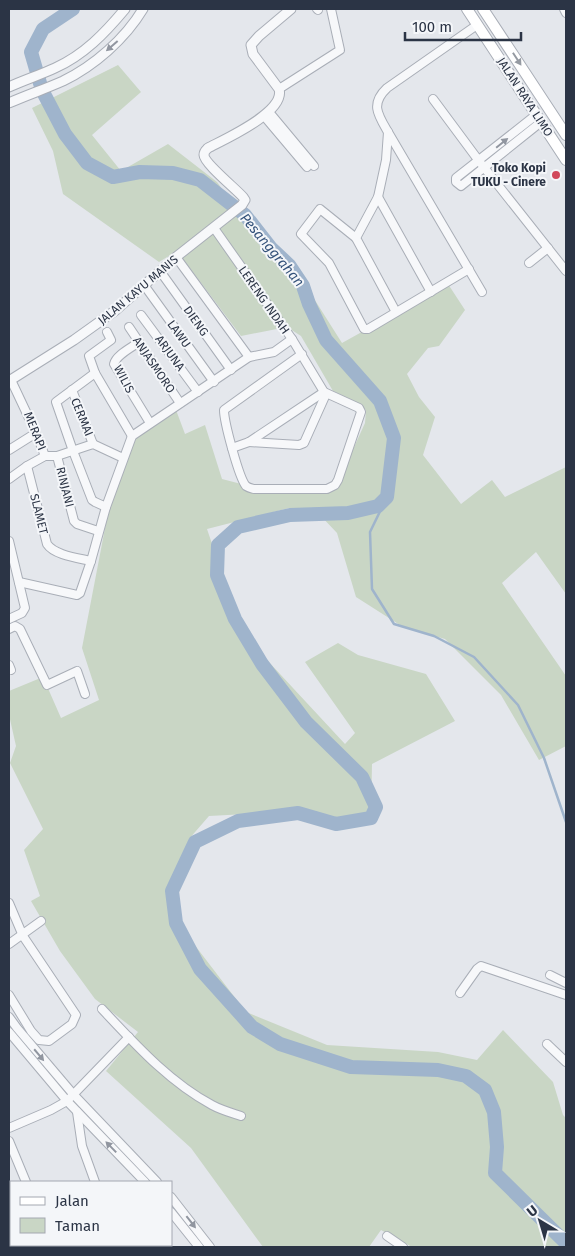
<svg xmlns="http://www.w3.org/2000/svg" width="575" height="1256" font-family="'Fira Sans',sans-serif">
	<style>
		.green { fill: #c9d6c5 }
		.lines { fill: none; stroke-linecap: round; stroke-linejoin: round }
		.stream { stroke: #9fb4cc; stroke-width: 2.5 }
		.river { stroke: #9fb4cc; stroke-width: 14 }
		.minor-casing { stroke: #a9aeb7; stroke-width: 10 }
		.tertiary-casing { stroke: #a9aeb7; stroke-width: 11 }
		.secondary-casing { stroke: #a9aeb7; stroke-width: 12 }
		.minor { stroke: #f7f8fa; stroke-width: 8 }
		.tertiary { stroke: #f7f8fa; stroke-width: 9 }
		.secondary { stroke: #fff; stroke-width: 10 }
		.oneway { fill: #9196a0 }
		.oneway2 { fill: #959aa2 }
		.poi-dot { fill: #d1495b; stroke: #f4f6f9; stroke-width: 2 }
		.labels { text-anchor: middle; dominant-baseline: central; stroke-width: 4; stroke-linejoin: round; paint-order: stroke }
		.street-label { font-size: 12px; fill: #2b3445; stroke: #f4f6f9 }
		.poi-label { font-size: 12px; font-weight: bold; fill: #2b3445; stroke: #f4f6f9; text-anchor: end }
		.water-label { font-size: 14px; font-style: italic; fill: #34527a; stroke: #f4f6f9 }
	</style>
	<rect width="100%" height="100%" fill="#e4e7ec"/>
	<polygon class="green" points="118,65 141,92 92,135 121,171 168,144 217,182 274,261 287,256 342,343 448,284 465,310 439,346 428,348 407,374 419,397 435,417 423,455 461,504 492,480 505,497 566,467 566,594 536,552 502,583 566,676 566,746 539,760 501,695 445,639 403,627 356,597 337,533 320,515 289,508 207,529 242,633 345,744 355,733 305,662 338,643 358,655 426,674 455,721 372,764 371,811 333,822 267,813 209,816 189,839 172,891 187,935 246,1012 327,1045 438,1052 477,1060 503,1030 553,1082 563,1115 566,1118 566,1247 412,1247 381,1230 369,1247 263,1247 191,1148 106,1071 138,1032 95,999 60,951 31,901 40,896 24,850 43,829 10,763 16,746 9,715 9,691 43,677 61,718 99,700 82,648 111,497 137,436 176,410 185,434 205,425 222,479 249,486 335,489 365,423 366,410 352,400 333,391 301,336 287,327 241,336 177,251 159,262 63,194 53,151 32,108"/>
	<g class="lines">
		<polyline class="stream" points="387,497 370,532 372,589 394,624 434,636 474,657 518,705 544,758 566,822"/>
		<polyline class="river" points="73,9 43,29 31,52 42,90 65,134 87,163 113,177 140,172 173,173 200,180 245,215 271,248 289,265 303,286 309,304 326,340 380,401 394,438 387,497 378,506 348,513 290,515 238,527 218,545 217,575 235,619 262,664 306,722 362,777 376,807 371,818 336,824 298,813 238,821 195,842 172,891 176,923 200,969 252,1027 280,1044 351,1067 438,1070 466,1076 485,1090 494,1112 497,1147 495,1173 566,1243"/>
		<g class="minor-casing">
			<g id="minor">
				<polyline points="317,9 318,10"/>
				<polyline points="564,9 566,13"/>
				<path d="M477,25L387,88C370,104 378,115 388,132L482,292"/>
				<polyline points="279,89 340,50 331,9"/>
				<polyline points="433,99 479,161 566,271"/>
				<polyline points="269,112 314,166"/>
				<polyline points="536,115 456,178 456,182 461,186 541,122"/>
				<polyline points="264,116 307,167"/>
				<polyline points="388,132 386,160 378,197 356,238 396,312"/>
				<polyline points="378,197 431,292"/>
				<path d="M214,228L292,339L324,392L359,408L361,412L338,480L335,485L327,489H254C250,488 249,488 246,486C239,478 224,422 224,410L302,354"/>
				<polyline points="356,238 320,209 301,234 329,263 364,329 368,329 469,269"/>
				<polyline points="176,257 249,357"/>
				<polyline points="529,263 548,248"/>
				<polyline points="160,271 231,370"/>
				<polyline points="144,285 214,382"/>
				<polyline points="141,315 198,392"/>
				<polyline points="129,327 180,403"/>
				<polyline points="107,332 111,340 89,356 95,373 132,436"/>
				<path d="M139,342C131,348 116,355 114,364L150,423"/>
				<polyline points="95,373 56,402 73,451 92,500 95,502 106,507"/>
				<polyline points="11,380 36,433 45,456"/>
				<polyline points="72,390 93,444"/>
				<polyline points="249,442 299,445 304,443 326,394"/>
				<polyline points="232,448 249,442 324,392"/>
				<polyline points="9,450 36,433"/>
				<polyline points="57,456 74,521 77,524 98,531"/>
				<path d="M27,466L47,544C54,555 78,558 91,561"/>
				<polyline points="9,479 27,466 45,456 57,456 93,444 123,458"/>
				<polyline points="9,541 25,608 22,613 9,619"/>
				<polyline points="19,582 77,595 80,593 91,561 106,507 132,436 249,357 274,352 292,339"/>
				<polyline points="9,629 15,626 20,629 47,685 77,671 85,694"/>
				<polyline points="9,665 11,670"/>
				<polyline points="9,903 23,936 76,1015 72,1024 49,1041 39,1040 31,1031 9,995"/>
				<polyline points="9,944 41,921"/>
				<polyline points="550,975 566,983"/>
				<polyline points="460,993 477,969 481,966 566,995"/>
				<path d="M102,1009C135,1044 169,1082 212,1105C221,1110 232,1113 241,1116"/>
				<polyline points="9,1017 17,1028 73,1094 157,1182"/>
				<polyline points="9,1032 67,1101 145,1182"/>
				<polyline points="547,1044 566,1062"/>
				<polyline points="77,1112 82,1146 95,1182"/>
				<polyline points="9,1128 51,1110 67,1101 129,1037"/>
				<polyline points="9,1141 26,1182"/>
				<polyline points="171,1197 210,1247"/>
				<polyline points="171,1212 199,1247"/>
				<polyline points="387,1236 403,1247"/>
				<polyline points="53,1245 54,1247"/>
				<polyline points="119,1245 120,1247"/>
				<polyline points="80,1247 85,1245"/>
			</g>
		</g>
		<g class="tertiary-casing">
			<g id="tertiary">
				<path d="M9,87C24,80 40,75 55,68C84,55 105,33 125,9"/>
				<path d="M9,103C27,95 45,89 63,81C94,66 125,39 143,9"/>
				<path d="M9,381L74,340L116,310L176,257L242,205L245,200L243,197C236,189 204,163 204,155C204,151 206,150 208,148C225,139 286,112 279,89L253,54L251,45L259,36L291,9"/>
			</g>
		</g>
		<g class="secondary-casing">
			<g id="secondary">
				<polyline points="467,9 566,160"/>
				<polyline points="483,9 566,135"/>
			</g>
		</g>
		<use href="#minor" class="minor"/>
		<use href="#tertiary" class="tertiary"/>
		<use href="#secondary" class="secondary"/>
	</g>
	<defs><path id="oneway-solid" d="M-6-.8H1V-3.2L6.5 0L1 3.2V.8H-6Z" transform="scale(1.25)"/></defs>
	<g class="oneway">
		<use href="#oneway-solid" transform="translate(112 46) rotate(139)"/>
		<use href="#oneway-solid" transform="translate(502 143) rotate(-39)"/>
		<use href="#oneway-solid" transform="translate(39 1055) rotate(50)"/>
		<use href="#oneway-solid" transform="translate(111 1147) rotate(-134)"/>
		<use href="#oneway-solid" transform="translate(191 1222) rotate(52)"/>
	</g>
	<use class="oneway2" href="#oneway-solid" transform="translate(517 59) rotate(57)"/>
	<circle class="poi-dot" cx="556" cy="175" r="5"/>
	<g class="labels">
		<g class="street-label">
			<text transform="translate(525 97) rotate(57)">JALAN RAYA LIMO</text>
			<text transform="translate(138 290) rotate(-40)">JALAN KAYU MANIS</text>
			<text transform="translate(264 300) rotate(55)">LERENG INDAH</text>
			<text transform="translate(196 321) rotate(55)">DIENG</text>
			<text transform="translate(179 334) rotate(54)">LAWU</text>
			<text transform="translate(170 353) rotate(54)">ARJUNA</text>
			<text transform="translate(154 365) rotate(56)">ANJASMORO</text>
			<text transform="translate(124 379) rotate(62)">WILIS</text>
			<text transform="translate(82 417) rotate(68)">CERMAI</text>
			<text transform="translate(35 431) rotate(68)">MERAPI</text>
			<text transform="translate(65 487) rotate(76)">RINJANI</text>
			<text transform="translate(39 514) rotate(76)">SLAMET</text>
		</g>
		<g class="poi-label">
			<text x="546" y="168">Toko Kopi<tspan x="546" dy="14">TUKU - Cinere</tspan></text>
		</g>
		<g class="water-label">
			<text transform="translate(272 250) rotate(50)">Pesanggrahan</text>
		</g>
	</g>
	<rect width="575" height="1256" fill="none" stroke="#2b3445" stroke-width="20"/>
	<rect x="10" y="1181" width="162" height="65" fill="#f4f6f9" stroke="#a4a8b1"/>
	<rect x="20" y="1197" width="25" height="8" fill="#ffffff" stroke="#a4a8b1"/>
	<text x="55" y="1206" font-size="15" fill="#2b3445">Jalan</text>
	<rect x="20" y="1218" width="25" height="15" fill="#c9d6c5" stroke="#a4a8b1"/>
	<text x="55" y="1231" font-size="15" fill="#2b3445">Taman</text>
	<g transform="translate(540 1221) rotate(322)" stroke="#f4f6f9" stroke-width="4" paint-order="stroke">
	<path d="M0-4L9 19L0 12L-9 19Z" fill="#2b3445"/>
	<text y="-8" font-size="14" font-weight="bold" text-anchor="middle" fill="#2b3445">U</text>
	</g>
	<path d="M405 32v8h116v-8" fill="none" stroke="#2b3445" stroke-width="2.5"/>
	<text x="412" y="32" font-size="15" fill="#2b3445" stroke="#f4f6f9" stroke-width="4" paint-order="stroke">100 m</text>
</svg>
